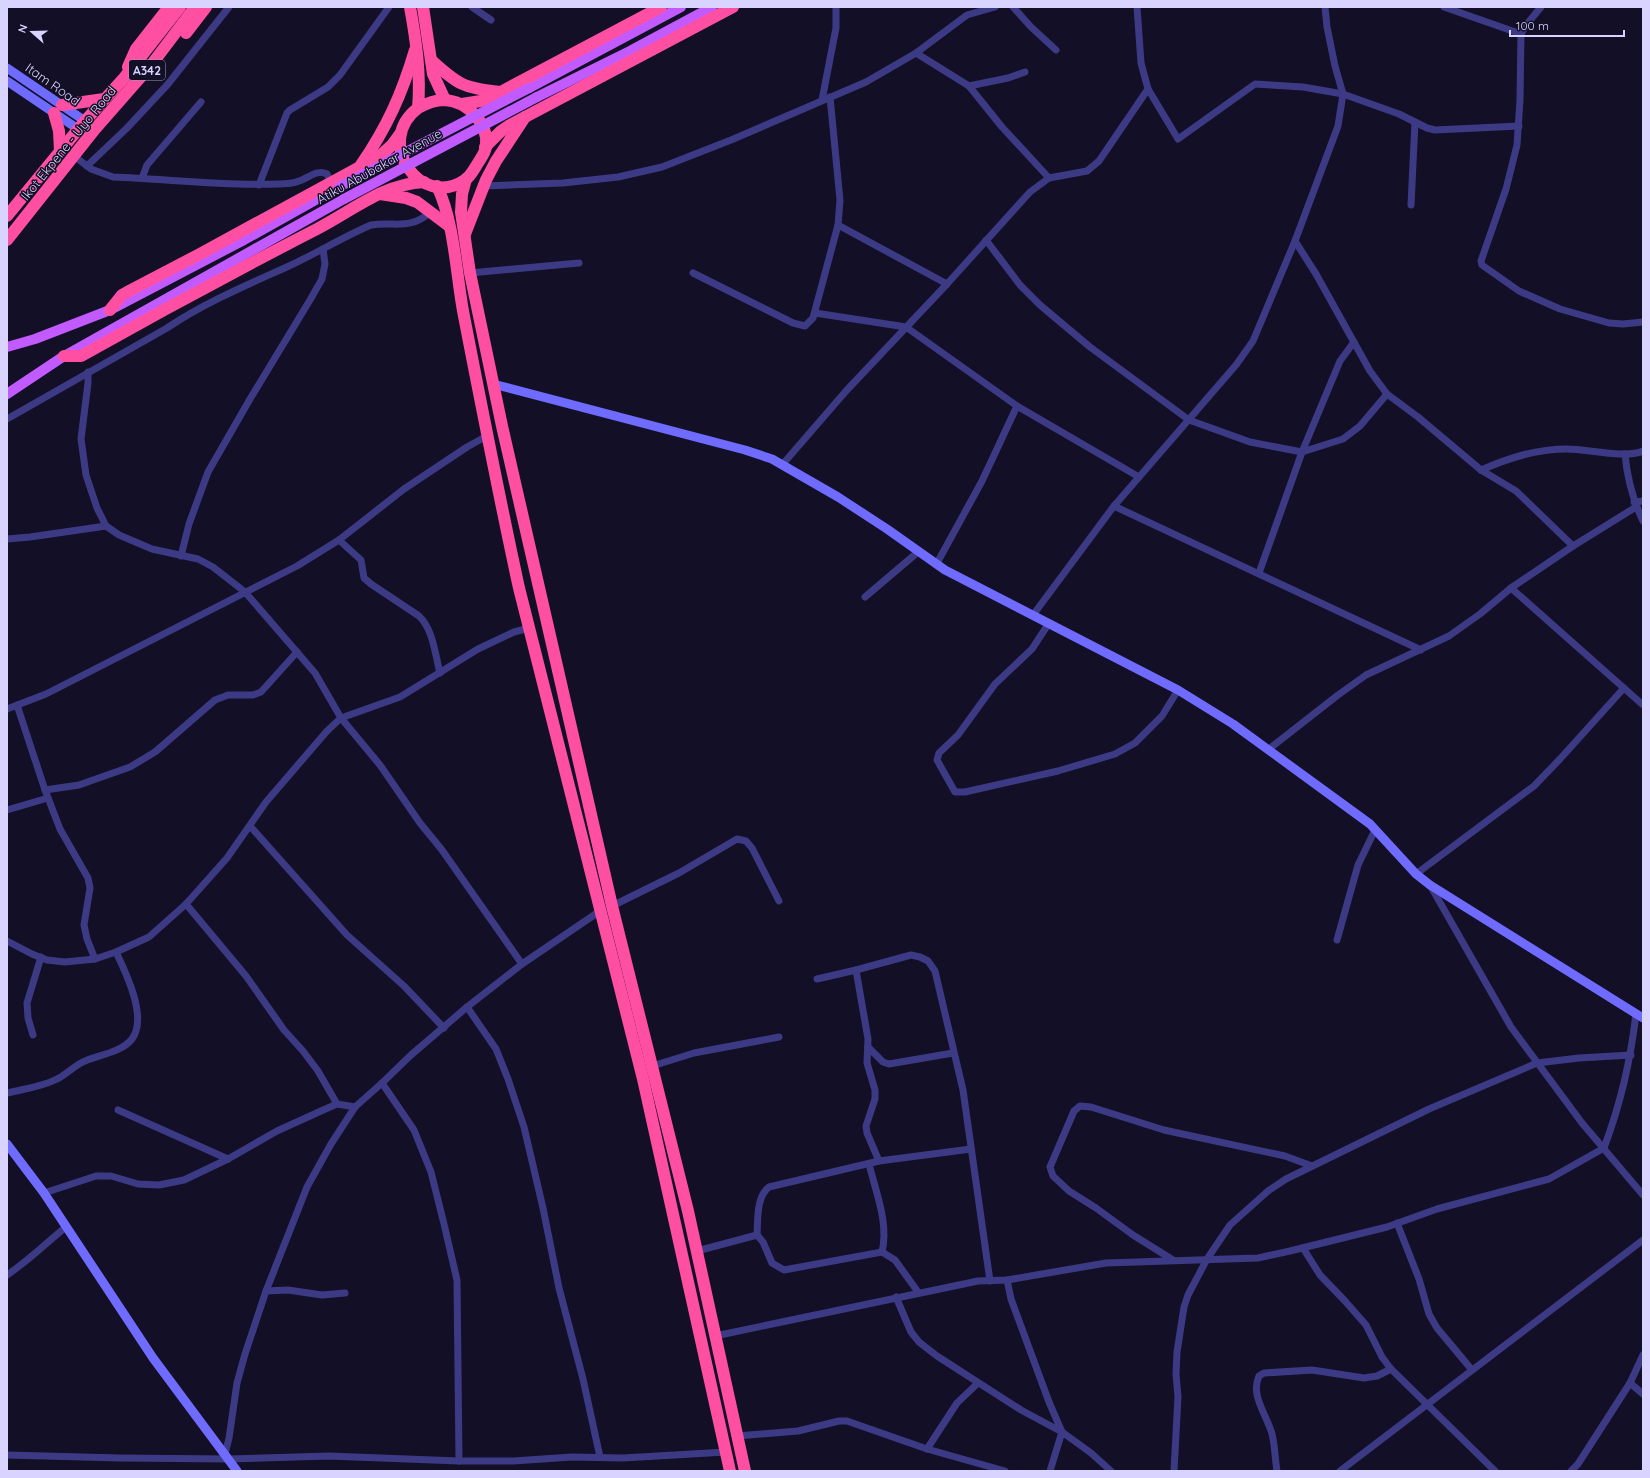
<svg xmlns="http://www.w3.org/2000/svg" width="1650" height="1478" font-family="Quicksand,sans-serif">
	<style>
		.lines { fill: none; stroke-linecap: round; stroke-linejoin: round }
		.street { stroke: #3d3a85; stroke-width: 7 }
		.secondary { stroke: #6f6bff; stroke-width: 9 }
		.primary { stroke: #c25bff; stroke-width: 10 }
		.highway { stroke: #ff4fa3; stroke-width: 12 }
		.primary-bridge { stroke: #c25bff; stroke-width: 10 }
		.labels { text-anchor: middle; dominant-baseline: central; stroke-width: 3; stroke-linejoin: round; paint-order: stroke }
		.shield { fill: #130f26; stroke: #9e99be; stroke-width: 1 }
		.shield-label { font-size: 12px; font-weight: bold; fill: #d9d4ff }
		.street-label { font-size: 13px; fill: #d9d4ff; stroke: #130f26 }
	</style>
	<rect width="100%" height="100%" fill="#130f26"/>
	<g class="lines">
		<g class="street">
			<polyline points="472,7 491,20"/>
			<polyline points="1013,7 1031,27 1056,50"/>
			<polyline points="1137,7 1141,63 1148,89 1178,139 1255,84 1303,87 1343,94 1399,114 1427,128 1435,130 1519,126"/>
			<polyline points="1444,7 1521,34"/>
			<polyline points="1541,7 1527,24 1521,34 1520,100 1517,145 1506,189 1481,261 1482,265 1519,291 1560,309 1609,323 1623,324 1643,322"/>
			<polyline points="916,53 969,86 1002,127 1049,178"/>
			<polyline points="969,86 1008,78 1025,72"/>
			<polyline points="822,100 836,28 836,7"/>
			<path d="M74,156L91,169L113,177C168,179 223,186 278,184C286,184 292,184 299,181C309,178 317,169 327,174L331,182"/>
			<polyline points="87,166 127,128 168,84 229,7"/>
			<polyline points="142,178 147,165 201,102"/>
			<polyline points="259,185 287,113 290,110 328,87 340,75 389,7"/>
			<polyline points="483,186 563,183 618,177 662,167 731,140 866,82 916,53 967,15 995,7"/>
			<polyline points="1411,205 1415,122"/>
			<polyline points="838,225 947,284"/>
			<polyline points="986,240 1020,285 1040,305 1090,347 1189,420 1250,442 1302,452 1343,439 1360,426 1387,394"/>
			<polyline points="1295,241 1316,274 1370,371 1387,394 1418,417 1481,470 1516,491 1573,546"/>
			<polyline points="470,273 579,263"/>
			<polyline points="693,273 793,323 805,326 813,318 838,225 840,200 830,97"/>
			<polyline points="815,313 906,327 1017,406 1139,477"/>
			<polyline points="88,372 88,383 81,439 86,475 97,508 106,526 119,535 152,549 198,559 213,567 245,592 315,673 341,718 380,765 420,823 442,850 522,964"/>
			<path d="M7,419L167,328C206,302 247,285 289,266C317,253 343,237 371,225C396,221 408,231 431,212"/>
			<path d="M1625,454C1627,477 1633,500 1643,521"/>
			<polyline points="782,465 846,391 947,284 1030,192 1049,178 1087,171 1099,161 1148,89"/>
			<path d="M1481,470C1509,458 1536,449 1567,449C1587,449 1626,459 1643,451"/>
			<polyline points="1634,502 1643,501"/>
			<polyline points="1114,506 1421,650"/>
			<polyline points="7,539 30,537 106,526"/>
			<path d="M339,540L361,560L364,578L371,584L419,616C433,629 435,654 440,673"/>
			<polyline points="181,556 189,524 208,472 250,399 310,300 322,279 325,264 323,249"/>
			<polyline points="936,565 982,481 1017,406"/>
			<polyline points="1259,573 1302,452 1340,361 1354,342"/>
			<polyline points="1511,588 1643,705"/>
			<polyline points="865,597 918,552"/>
			<polyline points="1033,615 1114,506 1236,365 1253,341 1295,241 1338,126 1343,94 1335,66 1327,27 1325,7"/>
			<polyline points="1049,623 1032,649 995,684 958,735 939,753 937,760 955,792 965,792 1058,771 1115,754 1135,743 1162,716 1178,690"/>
			<polyline points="17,705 45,790 60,829 88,878 90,888 84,925 87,939 95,959"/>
			<polyline points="7,709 46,694 297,566 339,540 404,489 467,447 487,436"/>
			<polyline points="1269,749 1338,695 1366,675 1449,636 1480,614 1511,588 1573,546 1636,507"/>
			<polyline points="45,790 79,785 130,767 155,752 215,700 228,695 253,695 261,692 297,652"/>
			<polyline points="7,810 48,798"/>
			<polyline points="250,826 347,935 404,986 444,1028"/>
			<polyline points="1416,874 1534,786 1560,759 1624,688"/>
			<polyline points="1430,885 1511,1027 1582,1123 1643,1195"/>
			<polyline points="186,904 246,976 284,1030 303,1051 318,1071 337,1104"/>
			<polyline points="612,906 679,873 737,839 746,841 752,848 779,901"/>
			<polyline points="1337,940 1358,865 1375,830"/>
			<polyline points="7,941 32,954 47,960 65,962 95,959 116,952 149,937 186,904 227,858 266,802 327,731 341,718 400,697 478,649 514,632 529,628"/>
			<polyline points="856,970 868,1039 867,1063 875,1090 875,1099 866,1126 867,1133 879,1161"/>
			<polyline points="817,979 856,970 911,955 920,957 928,961 935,971 963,1090 990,1281"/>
			<polyline points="467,1007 496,1049 508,1079 524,1127 543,1208 559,1288 583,1379 600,1457"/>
			<polyline points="33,1035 28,1018 27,1003 41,957"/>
			<polyline points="868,1047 883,1062 889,1064 953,1053"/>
			<polyline points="649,1067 694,1053 779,1037"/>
			<polyline points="382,1083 414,1130 431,1172 444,1224 457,1280 459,1461"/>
			<path d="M7,1093C23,1089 42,1087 57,1079C67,1074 75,1065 85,1061C99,1055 122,1052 132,1039C148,1018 126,973 116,952"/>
			<polyline points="118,1110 228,1159"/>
			<path d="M869,1164C876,1193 889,1223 882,1252"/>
			<polyline points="44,1193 96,1176 111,1176 138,1184 159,1185 184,1180 228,1159 277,1131 321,1111 337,1104 355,1107"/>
			<polyline points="1397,1223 1419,1279 1429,1314 1437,1328 1472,1370"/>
			<path d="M757,1235C758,1220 756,1197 769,1187L879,1161L971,1149"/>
			<polyline points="757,1235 763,1242 772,1263 784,1270 882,1252 895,1260 918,1292"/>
			<polyline points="1303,1248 1320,1275 1345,1301 1366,1325 1382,1357 1391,1369 1495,1471"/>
			<polyline points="697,1251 757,1235"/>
			<polyline points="1173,1260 1133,1235 1096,1208 1069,1191 1053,1176 1050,1167 1074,1111 1080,1106 1091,1107 1164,1130 1285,1156 1312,1166"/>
			<path d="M7,1275C28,1261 46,1243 66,1227"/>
			<polyline points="1007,1280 1011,1299 1049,1402 1062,1432 1050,1471"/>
			<polyline points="266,1291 288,1290 322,1295 345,1293"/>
			<polyline points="896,1297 911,1332 919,1342 937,1356 1021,1410 1062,1432 1091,1453 1111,1471"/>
			<path d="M715,1336L978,1281L1007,1280L1106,1263L1258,1258L1290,1251L1387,1227L1437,1209L1549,1179L1604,1148C1621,1102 1630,1063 1636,1014"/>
			<polyline points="1630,1383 1643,1394"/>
			<polyline points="737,1436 798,1431 839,1421 847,1421 927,1449 1005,1471"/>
			<polyline points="927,1449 957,1403 978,1383"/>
			<polyline points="225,1454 229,1438 237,1383 245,1354 266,1291 307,1187 331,1144 355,1107 382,1083 411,1055 467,1007 522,964 600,911"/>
			<polyline points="7,1455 120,1458 228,1459 329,1456 459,1461 513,1461 572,1457 623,1458 726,1452"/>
			<polyline points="1174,1471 1178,1397 1176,1374 1177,1352 1184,1307 1188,1295 1207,1259 1230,1225 1268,1191 1286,1179 1429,1109 1537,1063 1579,1058 1631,1055"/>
			<path d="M1277,1471C1275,1459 1275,1446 1272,1434C1267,1415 1250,1396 1259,1376L1264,1373L1312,1370L1364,1378L1377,1376L1391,1369"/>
			<polyline points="1340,1471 1643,1240"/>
			<polyline points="1571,1471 1578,1464 1630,1383 1643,1355"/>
		</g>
		<g class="secondary">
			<polyline points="7,68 85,121"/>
			<polyline points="7,81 78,129"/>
			<polyline points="493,384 745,450 772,459 838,497 887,529 945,570 1178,690 1233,724 1370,824 1416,874 1430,885 1643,1018"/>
			<polyline points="7,1144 44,1193 153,1358 237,1471"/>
		</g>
		<g class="primary">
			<polyline points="529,88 681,7"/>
			<polyline points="537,97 630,51 712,7"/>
			<polyline points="7,347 35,339 110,310 244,240 339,187"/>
			<polyline points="7,394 64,356 344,199"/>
		</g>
		<g class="highway">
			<path d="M410,7C416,40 421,74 418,108C373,142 421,210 465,180C471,176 474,169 478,163C481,158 485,153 486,147C489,123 467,101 444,100C435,100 427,103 418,108"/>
			<polyline points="423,7 433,74 445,100"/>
			<polyline points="186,33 206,7"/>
			<path d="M431,60C458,85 464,88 500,92"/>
			<polyline points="128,67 136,49 169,7"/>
			<polyline points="462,104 481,101 497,94 661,7"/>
			<polyline points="62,105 104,99"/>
			<polyline points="54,113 59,131 60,151"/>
			<polyline points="485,147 500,132 510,125 733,7"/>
			<path d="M361,165C387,127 402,94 415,50"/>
			<polyline points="466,179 462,194 461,212 470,273 502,426 612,906 688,1211 745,1471"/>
			<path d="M437,186C454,221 456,272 463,311C481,404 499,496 519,588L643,1079L730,1471"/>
			<polyline points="380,194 406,198 417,202 449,226"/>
			<polyline points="7,216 85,121 124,78 180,7"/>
			<polyline points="465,234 486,180 496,161 525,117"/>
			<polyline points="7,240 95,129 152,64 195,7"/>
			<polyline points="110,310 122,295 131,290 198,255 380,156 392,145 400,134"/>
			<path d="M64,356H81C159,312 237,270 317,229C352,211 383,184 424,182"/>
		</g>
		<g class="primary-bridge">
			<polyline points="339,187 529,88"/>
			<polyline points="344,199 537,97"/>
		</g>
	</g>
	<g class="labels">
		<rect class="shield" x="129" y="60" width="36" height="20" rx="3"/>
		<g class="shield-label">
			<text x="147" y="70">A342</text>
		</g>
		<g class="street-label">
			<text transform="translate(53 84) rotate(35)">Itam Road</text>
			<text transform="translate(68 143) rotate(-51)">Ikot Ekpene - Uyo Road</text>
			<text transform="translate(379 166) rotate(-29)">Atiku Abubakar Avenue</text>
		</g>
	</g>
	<rect width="1650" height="1478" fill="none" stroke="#d9d4ff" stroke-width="16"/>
	<g transform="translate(32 32) rotate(290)" stroke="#130f26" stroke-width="3" paint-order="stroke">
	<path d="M0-3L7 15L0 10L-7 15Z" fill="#d9d4ff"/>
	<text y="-6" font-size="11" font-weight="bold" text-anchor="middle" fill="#d9d4ff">N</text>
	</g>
	<path d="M1510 30v6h114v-6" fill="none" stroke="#d9d4ff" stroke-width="2"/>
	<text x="1516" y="30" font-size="12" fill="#d9d4ff" stroke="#130f26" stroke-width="3" paint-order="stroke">100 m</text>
</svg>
